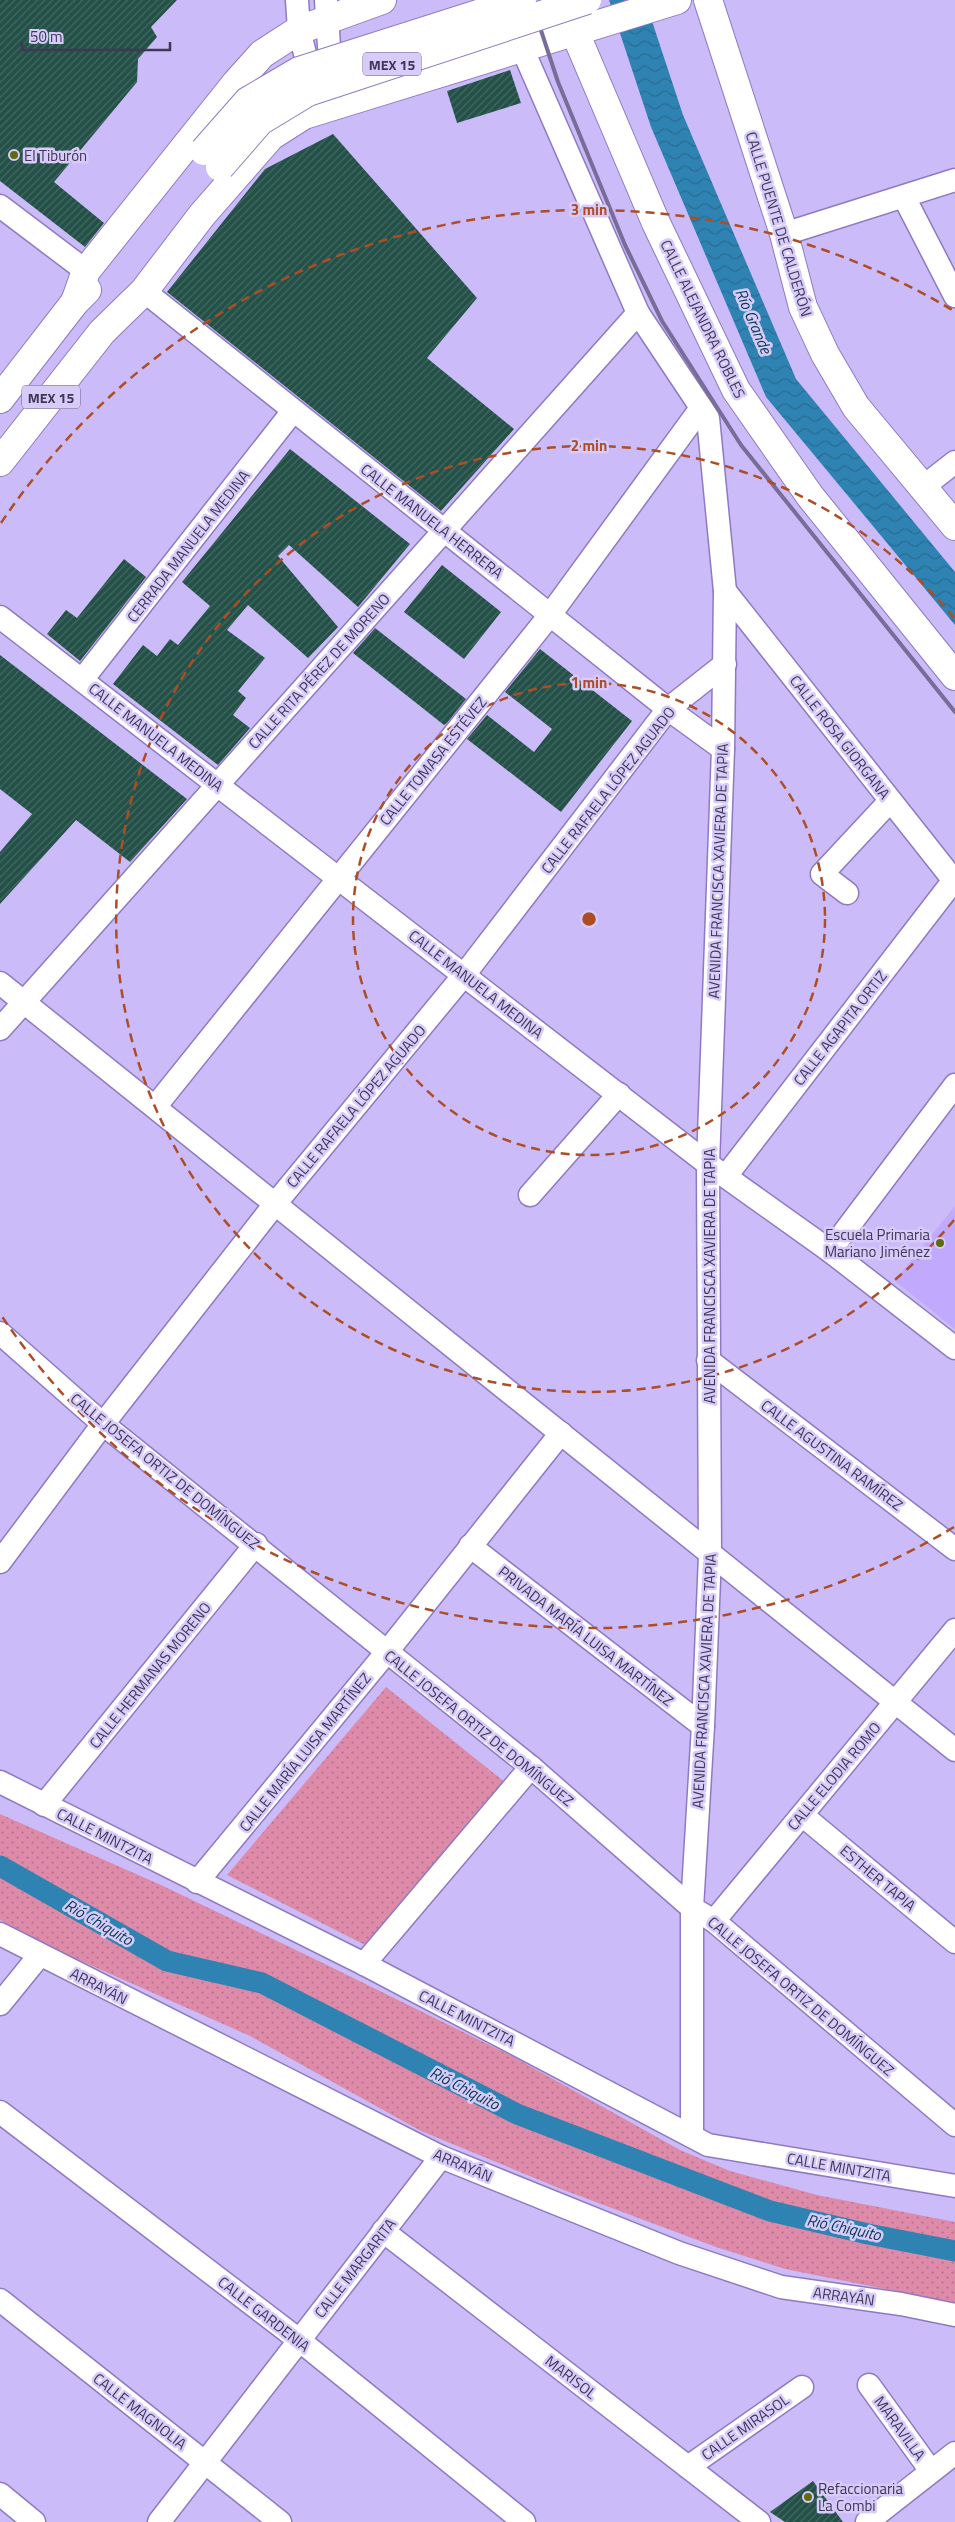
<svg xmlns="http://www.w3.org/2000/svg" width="955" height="2522" font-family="'Titillium Web',sans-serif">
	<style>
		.built { fill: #c1a9fd }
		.park { fill: url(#park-dots) }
		.water { fill: url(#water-waves) }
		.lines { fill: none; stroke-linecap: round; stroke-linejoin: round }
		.canal { stroke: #2e83b2; stroke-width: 21 }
		.building { fill: url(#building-hatch) }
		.minor-casing { stroke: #8f7ac2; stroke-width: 25 }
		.major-casing { stroke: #8f7ac2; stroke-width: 30 }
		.minor { stroke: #fff; stroke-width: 22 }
		.major { stroke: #fff; stroke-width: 28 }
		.rail { stroke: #786c98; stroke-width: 4 }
		.major-bridge-casing { stroke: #8f7ac2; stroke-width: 30; stroke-linecap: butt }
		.major-bridge { stroke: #fff; stroke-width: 28 }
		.ring { fill: none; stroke: #ad4d26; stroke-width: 2.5; stroke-dasharray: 9 6 }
		.poi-dot { fill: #5f6a11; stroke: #d7cbfa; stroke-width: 2 }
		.labels { text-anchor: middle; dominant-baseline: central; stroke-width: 5; stroke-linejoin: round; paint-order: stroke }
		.shield { fill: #d7cbfa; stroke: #6d6387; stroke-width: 1 }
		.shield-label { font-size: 14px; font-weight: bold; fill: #403756 }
		.poi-label { font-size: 15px; fill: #403756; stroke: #d7cbfa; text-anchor: start }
		.street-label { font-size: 15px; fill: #403756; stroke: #d7cbfa }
		.water-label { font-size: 16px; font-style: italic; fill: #093a52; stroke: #d7cbfa }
		.centre { fill: #ad4d26; stroke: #d7cbfa; stroke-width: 2.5 }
		.ring-label { font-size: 15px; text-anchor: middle; font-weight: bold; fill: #ad4d26; stroke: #d7cbfa; stroke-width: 5; stroke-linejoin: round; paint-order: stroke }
	</style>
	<defs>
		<pattern id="park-dots" width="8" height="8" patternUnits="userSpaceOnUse" patternTransform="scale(1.25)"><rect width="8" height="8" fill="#de8ba9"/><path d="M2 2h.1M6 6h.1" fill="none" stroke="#b5728c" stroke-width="1.8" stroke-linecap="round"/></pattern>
		<pattern id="water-waves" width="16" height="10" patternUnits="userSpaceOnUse" patternTransform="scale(1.25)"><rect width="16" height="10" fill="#2e83b2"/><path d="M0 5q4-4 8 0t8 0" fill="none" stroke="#296c94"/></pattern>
		<pattern id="building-hatch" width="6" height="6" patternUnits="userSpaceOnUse" patternTransform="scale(1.25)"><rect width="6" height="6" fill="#235147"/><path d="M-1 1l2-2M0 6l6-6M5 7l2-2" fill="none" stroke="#446862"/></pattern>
	</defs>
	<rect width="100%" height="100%" fill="#cbbbf9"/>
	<polygon class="built" points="955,1206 955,1329 895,1281"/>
	<g class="park">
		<polygon points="386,1687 506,1783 369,1947 227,1875"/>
		<polygon points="0,1814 161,1885 331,1967 512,2056 680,2150 730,2171 817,2195 955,2222 955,2303 785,2269 716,2247 561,2189 421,2131 250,2036 61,1952 0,1920"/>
	</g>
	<polygon class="water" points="609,0 645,0 683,115 796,379 955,572 955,625 766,397 651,127"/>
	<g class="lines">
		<polyline class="canal" points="0,1866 167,1961 262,1983 517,2114 770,2211 868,2234 955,2251"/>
	</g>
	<g class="building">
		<polygon points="0,0 177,0 151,27 157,37 138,59 137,82 54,182 104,223 85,247 0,181"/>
		<polygon points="510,70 521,103 457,123 447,91"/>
		<polygon points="333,134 477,298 427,358 514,429 441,511 167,292 265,169"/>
		<polygon points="290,449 410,544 358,607 289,545 278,556 338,627 308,658 248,605 227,630 265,658 238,691 246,698 233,715 250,728 218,765 113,684 143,645 157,656 170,639 178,645 210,606 182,582"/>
		<polygon points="124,559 146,577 80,661 47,634 66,610 77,618"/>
		<polygon points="442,565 501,612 464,659 404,612"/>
		<polygon points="375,628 466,699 447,723 444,725 353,653"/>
		<polygon points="540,649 632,721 561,812 467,739 487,715 534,752 552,729 505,692"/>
		<polygon points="0,655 187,799 130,862 76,820 0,904 0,852 32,814 0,789"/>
		<polygon points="813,2481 843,2522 785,2522 770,2512"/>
	</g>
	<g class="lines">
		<g class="minor-casing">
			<g id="minor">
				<polyline points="297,0 299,30 313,85"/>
				<polyline points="326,0 331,77"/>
				<polyline points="522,48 638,313 708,418 725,591 723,749 708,1164 710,1555 703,1726 692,1908 692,2134"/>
				<polyline points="904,197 955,296"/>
				<polyline points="0,206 86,271"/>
				<polyline points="784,234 955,180"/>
				<polyline points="144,291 668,709 723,749"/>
				<polyline points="923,487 955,462"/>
				<polyline points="725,591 955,882"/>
				<polyline points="0,617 708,1164 830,1251 955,1348"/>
				<polyline points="82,680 293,411"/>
				<polyline points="847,893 822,874 890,801"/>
				<polyline points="0,983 955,1750"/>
				<polyline points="0,1029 638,313"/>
				<polyline points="155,1107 550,615 701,408"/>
				<polyline points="726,1176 954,880"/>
				<polyline points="530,1195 619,1094"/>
				<polyline points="830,1251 955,1085"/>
				<polyline points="0,1333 103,1424 531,1767 692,1908 714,1921 955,2125"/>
				<polyline points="708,1360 955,1549"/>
				<polyline points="470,1546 703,1726"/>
				<polyline points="0,1562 103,1424 275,1204 464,975 668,709 725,664"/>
				<polyline points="0,1782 364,1964 708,2145 955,2186"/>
				<polyline points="44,1805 256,1544"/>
				<polyline points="802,1815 955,1942"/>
				<polyline points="197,1882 386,1653 561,1433"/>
				<polyline points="714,1921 955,1630"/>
				<polyline points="0,1934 441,2157 679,2253 781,2287 901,2304 955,2315"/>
				<polyline points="364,1964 531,1767"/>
				<polyline points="0,2004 39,1956"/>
				<polyline points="0,2112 299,2340 524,2522"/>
				<polyline points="383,2231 759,2522"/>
				<polyline points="0,2300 280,2522"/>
				<polyline points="869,2385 931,2471"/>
				<polyline points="688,2467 802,2387"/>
				<polyline points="0,2494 34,2522"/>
				<polyline points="159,2522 441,2157"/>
				<polyline points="867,2522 955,2453"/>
			</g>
		</g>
		<g class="major-casing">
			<g id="major">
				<polyline points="708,0 784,234 803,307 825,354 856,407 955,526"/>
				<polyline points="568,16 656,223 736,390 810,496 955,676"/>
				<polyline points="75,302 86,271 236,83 262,54 299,30 382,0"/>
				<polyline points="0,399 75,302 87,290"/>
				<polyline points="0,462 102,332 144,291 202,215 271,136 304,115 677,0"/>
			</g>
		</g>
		<use href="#minor" class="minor"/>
		<use href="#major" class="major"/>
		<polyline class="rail" points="531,0 558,82 625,245 662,321 741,445 955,712"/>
		<g class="major-bridge-casing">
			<g id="major-bridge">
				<polyline points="204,151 248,101 299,71 522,0"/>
				<polyline points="220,167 260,121 308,92 587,0"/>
			</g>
		</g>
		<use href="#major-bridge" class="major-bridge"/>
	</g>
	<g class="ring">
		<circle cx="589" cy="919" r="236"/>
		<path d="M954 1220A473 473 0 1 1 954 618"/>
		<path d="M954 1527A709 709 0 0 1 1 1315M1 523A709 709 0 0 1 954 311"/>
	</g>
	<g class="poi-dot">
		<circle cx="14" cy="155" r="5"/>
		<circle cx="940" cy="1243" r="5"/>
		<circle cx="808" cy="2497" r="5"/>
	</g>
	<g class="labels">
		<g class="shield">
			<rect x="363" y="52.5" width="58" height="23" rx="4"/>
			<rect x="22" y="385.5" width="58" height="23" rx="4"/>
		</g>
		<g class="shield-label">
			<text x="392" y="64">MEX 15</text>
			<text x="51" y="397">MEX 15</text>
		</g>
		<g class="poi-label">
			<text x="24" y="155">El Tiburón</text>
			<text x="930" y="1234" text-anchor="end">Escuela Primaria<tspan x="930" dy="17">Mariano Jiménez</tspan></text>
			<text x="818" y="2488">Refaccionaria<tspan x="818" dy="17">La Combi</tspan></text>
		</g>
		<g class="street-label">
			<text transform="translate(779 224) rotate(73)">CALLE PUENTE DE CALDERÓN</text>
			<text transform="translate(703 319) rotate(64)">CALLE ALEJANDRA ROBLES</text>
			<text transform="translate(432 521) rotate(38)">CALLE MANUELA HERRERA</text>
			<text transform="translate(188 546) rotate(-52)">CERRADA MANUELA MEDINA</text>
			<text transform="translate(319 671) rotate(-48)">CALLE RITA PÉREZ DE MORENO</text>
			<text transform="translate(156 737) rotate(38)">CALLE MANUELA MEDINA</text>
			<text transform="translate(840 737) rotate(52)">CALLE ROSA GIORGANA</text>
			<text transform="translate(433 761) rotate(-51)">CALLE TOMASA ESTÉVEZ</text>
			<text transform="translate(608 790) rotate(-52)">CALLE RAFAELA LÓPEZ AGUADO</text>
			<text transform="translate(718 871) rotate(-88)">AVENIDA FRANCISCA XAVIERA DE TAPIA</text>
			<text transform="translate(476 984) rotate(38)">CALLE MANUELA MEDINA</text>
			<text transform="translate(840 1028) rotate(-52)">CALLE AGAPITA ORTIZ</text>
			<text transform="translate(356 1106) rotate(-50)">CALLE RAFAELA LÓPEZ AGUADO</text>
			<text transform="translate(709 1276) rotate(-90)">AVENIDA FRANCISCA XAVIERA DE TAPIA</text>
			<text transform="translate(832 1455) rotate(37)">CALLE AGUSTINA RAMÍREZ</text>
			<text transform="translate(165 1471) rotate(39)">CALLE JOSEFA ORTIZ DE DOMÍNGUEZ</text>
			<text transform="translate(586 1636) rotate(38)">PRIVADA MARÍA LUISA MARTÍNEZ</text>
			<text transform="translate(150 1675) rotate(-51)">CALLE HERMANAS MORENO</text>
			<text transform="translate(704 1681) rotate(-87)">AVENIDA FRANCISCA XAVIERA DE TAPIA</text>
			<text transform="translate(479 1728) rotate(39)">CALLE JOSEFA ORTIZ DE DOMÍNGUEZ</text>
			<text transform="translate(305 1752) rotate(-51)">CALLE MARÍA LUISA MARTÍNEZ</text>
			<text transform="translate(834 1776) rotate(-50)">CALLE ELODIA ROMO</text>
			<text transform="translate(105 1836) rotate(27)">CALLE MINTZITA</text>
			<text transform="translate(878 1878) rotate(40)">ESTHER TAPIA</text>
			<text transform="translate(99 1986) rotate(27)">ARRAYÁN</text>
			<text transform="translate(801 1996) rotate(40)">CALLE JOSEFA ORTIZ DE DOMÍNGUEZ</text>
			<text transform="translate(467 2018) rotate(27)">CALLE MINTZITA</text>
			<text transform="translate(463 2165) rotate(23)">ARRAYÁN</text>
			<text transform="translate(839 2167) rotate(10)">CALLE MINTZITA</text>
			<text transform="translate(355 2268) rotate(-52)">CALLE MARGARITA</text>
			<text transform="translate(844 2296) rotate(8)">ARRAYÁN</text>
			<text transform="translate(264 2314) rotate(38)">CALLE GARDENIA</text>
			<text transform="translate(571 2377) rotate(38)">MARISOL</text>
			<text transform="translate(140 2411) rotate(38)">CALLE MAGNOLIA</text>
			<text transform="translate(745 2427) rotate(-35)">CALLE MIRASOL</text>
			<text transform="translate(900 2428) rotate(54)">MARAVILLA</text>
		</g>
		<g class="water-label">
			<text transform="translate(754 321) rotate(67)">Río Grande</text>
			<text transform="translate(99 1922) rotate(30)">Rió Chiquito</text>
			<text transform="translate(465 2088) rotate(27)">Rió Chiquito</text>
			<text transform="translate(844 2227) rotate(12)">Rió Chiquito</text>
		</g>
	</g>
	<circle cx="589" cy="919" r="8" class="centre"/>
	<g class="ring-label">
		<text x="589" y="215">3 min</text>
		<text x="589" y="451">2 min</text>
		<text x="589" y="688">1 min</text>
	</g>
	<path d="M22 42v8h148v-8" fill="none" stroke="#403756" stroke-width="2.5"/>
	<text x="30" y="42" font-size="15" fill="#403756" stroke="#d7cbfa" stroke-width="4" paint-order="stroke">50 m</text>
</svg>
